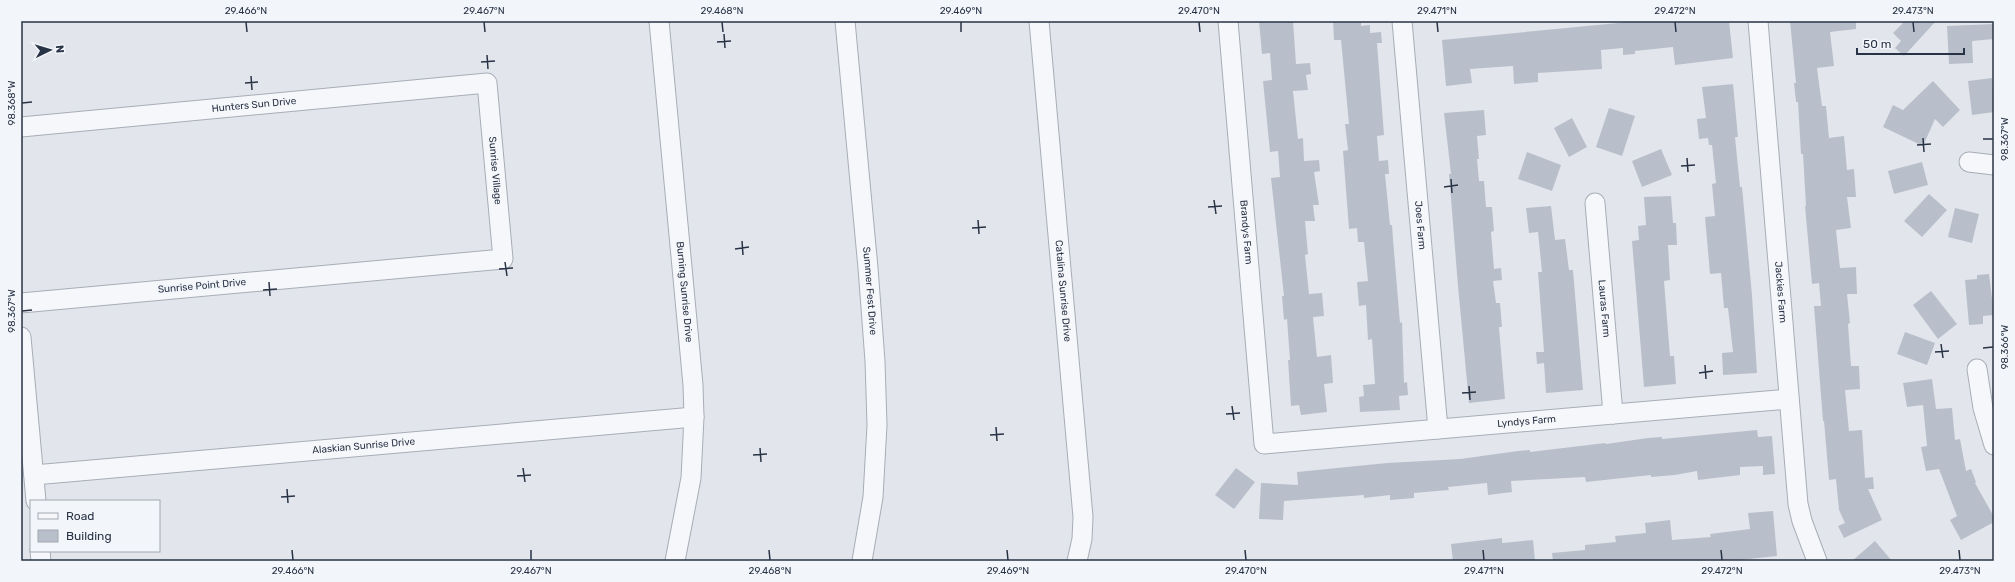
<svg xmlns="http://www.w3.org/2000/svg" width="2015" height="582" font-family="Rubik,sans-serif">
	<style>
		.building { fill: #b9bfca }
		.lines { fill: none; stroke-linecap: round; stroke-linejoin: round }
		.minor-casing { stroke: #a7adb7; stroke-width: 21 }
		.minor { stroke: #f6f7fa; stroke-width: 19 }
		.ticks { fill: none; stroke: #293346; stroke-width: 1.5 }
		.labels { text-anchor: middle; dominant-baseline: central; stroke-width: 4; stroke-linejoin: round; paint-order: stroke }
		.street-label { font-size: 10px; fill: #293346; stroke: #f2f5f9 }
		.neatline { fill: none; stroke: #293346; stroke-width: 1.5 }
		.ticks-label { font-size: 10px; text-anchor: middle; fill: #293346 }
	</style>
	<rect width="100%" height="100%" fill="#e2e6ec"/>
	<g class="building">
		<polygon points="1259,21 1293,21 1296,64 1310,63 1311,74 1306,75 1308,90 1293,91 1298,139 1303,138 1304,161 1319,160 1320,171 1314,172 1319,205 1313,205 1315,221 1305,221 1308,254 1305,255 1309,294 1322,293 1324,316 1313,317 1317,357 1331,355 1333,383 1324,384 1327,412 1301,415 1299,405 1291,406 1288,360 1290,360 1287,319 1284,320 1282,296 1284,296 1271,178 1280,177 1278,151 1270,152 1263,81 1272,80 1270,53 1262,54"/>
		<polygon points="1333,21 1361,21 1361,26 1370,25 1370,33 1381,32 1382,43 1377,43 1384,135 1377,136 1379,161 1388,160 1389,174 1385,174 1390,225 1392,225 1393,239 1400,323 1402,322 1404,383 1407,382 1408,395 1399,396 1400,410 1360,412 1359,397 1364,396 1363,385 1375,384 1372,339 1368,340 1366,305 1359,306 1357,282 1368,281 1364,242 1358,242 1357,228 1349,229 1343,151 1348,150 1345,124 1349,124 1341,40 1334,40"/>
		<polygon points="1639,21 1729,21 1733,58 1675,65 1673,47 1635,51 1635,54 1623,55 1623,48 1601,50 1602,69 1538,73 1538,82 1514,84 1513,66 1470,69 1472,83 1446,86 1442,40"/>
		<polygon points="1790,21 1856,21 1856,29 1830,32 1834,66 1817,68 1822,106 1826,106 1829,138 1844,136 1847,170 1854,169 1856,197 1847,197 1851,228 1836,230 1840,268 1856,267 1857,294 1847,294 1850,323 1848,324 1851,366 1859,366 1860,389 1845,390 1849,431 1862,430 1865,478 1873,477 1874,489 1868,489 1882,520 1844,538 1838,526 1845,523 1839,510 1836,479 1829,480 1824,421 1823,421 1814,306 1821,306 1819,283 1812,284 1805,206 1806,206 1803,154 1801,154 1798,102 1796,102 1794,83 1796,83"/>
		<polygon points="1905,21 1936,21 1904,56 1895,48 1901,41 1893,33"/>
		<polygon points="1994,24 1994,39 1972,41 1973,63 1949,64 1947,26"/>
		<polygon points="1992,78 1994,112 1972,115 1968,81"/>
		<polygon points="1933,81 1960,110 1943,127 1935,119 1923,146 1883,127 1893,105 1903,110"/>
		<polygon points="1733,84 1738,137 1735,137 1740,187 1742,187 1752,295 1757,373 1723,375 1722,353 1733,352 1728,308 1724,308 1721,273 1710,274 1705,217 1715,216 1712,184 1716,183 1712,145 1709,145 1708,138 1699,139 1697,119 1706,118 1702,87"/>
		<polygon points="1609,108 1635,116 1622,156 1596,147"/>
		<polygon points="1484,110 1486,135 1477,136 1479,159 1477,159 1479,181 1484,181 1486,207 1492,207 1494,231 1491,232 1494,269 1501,268 1502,280 1493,281 1496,303 1500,303 1502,327 1499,327 1505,399 1469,403 1458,286 1449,174 1451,174 1444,113"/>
		<polygon points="1572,118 1587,147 1569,157 1554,128"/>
		<polygon points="1661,149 1672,175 1642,187 1632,161"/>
		<polygon points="1527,152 1561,165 1552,191 1518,179"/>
		<polygon points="1922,162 1928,185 1894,194 1888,171"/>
		<polygon points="1929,194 1947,210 1922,237 1904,221"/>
		<polygon points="1671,196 1673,223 1676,223 1677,245 1668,245 1670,280 1664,281 1670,356 1674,356 1676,384 1644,387 1632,241 1639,240 1638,226 1646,225 1644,197"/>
		<polygon points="1551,206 1555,240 1565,239 1569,270 1573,270 1583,390 1546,393 1544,363 1537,364 1536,352 1544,352 1538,272 1542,272 1538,232 1529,233 1526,208"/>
		<polygon points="1955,208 1979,214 1972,243 1948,237"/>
		<polygon points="1989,274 1994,315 1983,316 1983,324 1969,325 1965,280 1977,279 1977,275"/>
		<polygon points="1931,291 1957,324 1938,339 1913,305"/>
		<polygon points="1905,332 1935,343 1927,365 1897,354"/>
		<polygon points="1932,379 1936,409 1952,408 1955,440 1960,439 1966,471 1971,469 1976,482 1975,483 1994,517 1994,522 1961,540 1950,520 1957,516 1939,469 1926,471 1921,447 1927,446 1923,405 1907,407 1903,383"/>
		<polygon points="1757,430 1758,437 1772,436 1775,474 1763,475 1763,466 1740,467 1740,475 1698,480 1697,471 1675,475 1651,477 1651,475 1586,482 1585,477 1511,481 1512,492 1488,495 1487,483 1448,487 1449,490 1414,493 1414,498 1390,500 1390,495 1364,498 1364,495 1284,501 1283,520 1259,519 1261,483 1298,485 1297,472 1387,463 1460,459 1518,451 1530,450 1530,452 1605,443 1606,444 1648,438 1662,437 1662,439"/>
		<polygon points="1236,468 1255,482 1234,509 1215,495"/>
		<polygon points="1773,511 1777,556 1730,561 1553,561 1552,553 1585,550 1585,545 1616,542 1615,536 1646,533 1645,523 1670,520 1672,540 1711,537 1710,534 1750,529 1748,513"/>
		<polygon points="1502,538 1502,543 1533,540 1535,561 1453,561 1451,544"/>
		<polygon points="1875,541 1892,561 1852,561"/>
	</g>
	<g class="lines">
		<g class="minor-casing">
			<g id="minor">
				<path id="s1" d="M659,21L693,385L694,417L691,478L675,561"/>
				<path id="s2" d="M845,21L868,268L875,361L877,425L873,497L862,561"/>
				<path id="s3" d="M1039,21L1083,517L1082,539L1077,561"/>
				<path id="s4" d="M1228,21L1264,444L1789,399"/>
				<path id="s5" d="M1402,21L1438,429"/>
				<path id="s6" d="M1758,21L1798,504L1802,521L1817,561"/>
				<path id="s7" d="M21,127L487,83L503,259L21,303"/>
				<polyline points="1969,162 1994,165"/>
				<path id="s8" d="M1595,203L1613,414"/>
				<polyline points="21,337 36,501"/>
				<polyline points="1977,369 1983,408 1994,445"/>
				<path id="s9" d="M34,475L694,417"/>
				<polyline points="40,551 41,561"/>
			</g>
		</g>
		<use href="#minor" class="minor"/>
	</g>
	<path class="ticks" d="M246,22L247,32M484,22L485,32M722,22L723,32M961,22V32M1199,22L1200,32M1437,22L1438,32M1675,22L1676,32M1913,22L1914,32M724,34L725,48M717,42L731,41M487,55L488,69M481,62L495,61M251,76L252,90M245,83L258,82M22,103L32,102M1923,138L1924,152M1983,139H1993M1917,145L1931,144M1687,158L1688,172M1681,166L1695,165M1451,179L1452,193M1444,187L1458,185M1214,200L1216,214M1208,207L1222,206M978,220L979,234M972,228L986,227M742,241L743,255M735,249L749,247M505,262L507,276M499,269L513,268M269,282L270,296M263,290L277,289M22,311L32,310M1941,344L1943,358M1983,348L1993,347M1935,352L1949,351M1705,365L1706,379M1699,373L1713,371M1469,386L1470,400M1462,393L1476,392M1232,406L1234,420M1226,414L1240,413M996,427L997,441M990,435L1004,434M760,448L761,462M753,455L767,454M523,468L525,482M517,476L531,475M287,489L288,503M281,497L295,496M292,550L293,560M531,550V560M769,550L770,560M1007,550L1008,560M1245,550L1246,560M1483,550L1484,560M1721,550L1722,560M1959,550L1960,560"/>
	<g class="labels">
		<g class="street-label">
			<text stroke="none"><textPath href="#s7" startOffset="234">Hunters Sun Drive</textPath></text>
			<text stroke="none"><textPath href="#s7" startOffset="556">Sunrise Village</textPath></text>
			<text stroke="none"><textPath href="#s5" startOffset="205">Joes Farm</textPath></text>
			<text stroke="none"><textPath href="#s4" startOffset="212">Brandys Farm</textPath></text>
			<text transform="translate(202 286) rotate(-5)">Sunrise Point Drive</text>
			<text stroke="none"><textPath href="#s1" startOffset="272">Burning Sunrise Drive</textPath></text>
			<text stroke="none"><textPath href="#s2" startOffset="271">Summer Fest Drive</textPath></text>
			<text stroke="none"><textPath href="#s3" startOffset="271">Catalina Sunrise Drive</textPath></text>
			<text stroke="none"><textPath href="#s6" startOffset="272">Jackies Farm</textPath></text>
			<text stroke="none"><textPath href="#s8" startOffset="106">Lauras Farm</textPath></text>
			<text stroke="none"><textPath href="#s4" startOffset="688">Lyndys Farm</textPath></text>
			<text stroke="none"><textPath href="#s9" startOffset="331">Alaskian Sunrise Drive</textPath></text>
		</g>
	</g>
	<rect width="2015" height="582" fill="none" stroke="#f2f5f9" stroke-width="44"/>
	<rect x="30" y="500" width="130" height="52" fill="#f2f5f9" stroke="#a2a7b1"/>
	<rect x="38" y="513" width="20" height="6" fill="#f6f7fa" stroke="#a2a7b1"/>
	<text x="66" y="520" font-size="12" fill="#293346">Road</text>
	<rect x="38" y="530" width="20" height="12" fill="#b9bfca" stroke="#a2a7b1"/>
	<text x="66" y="540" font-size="12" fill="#293346">Building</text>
	<g transform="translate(50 50) rotate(85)" stroke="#f2f5f9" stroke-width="3" paint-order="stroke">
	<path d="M0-3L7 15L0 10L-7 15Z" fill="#293346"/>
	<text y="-6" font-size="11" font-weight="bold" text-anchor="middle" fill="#293346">N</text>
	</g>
	<path d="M1857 48v6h107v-6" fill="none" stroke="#293346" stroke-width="2"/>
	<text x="1863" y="48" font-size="12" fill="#293346" stroke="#f2f5f9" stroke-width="3" paint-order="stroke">50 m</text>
	<rect x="22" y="22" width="1971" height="538" class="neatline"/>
	<g class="ticks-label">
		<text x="246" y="14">29.466°N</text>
		<text x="484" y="14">29.467°N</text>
		<text x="722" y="14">29.468°N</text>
		<text x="961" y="14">29.469°N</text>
		<text x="1199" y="14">29.470°N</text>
		<text x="1437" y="14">29.471°N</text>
		<text x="1675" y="14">29.472°N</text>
		<text x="1913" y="14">29.473°N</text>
		<text transform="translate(11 103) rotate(-90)" y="4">98.368°W</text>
		<text transform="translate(2004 139) rotate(-90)" y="4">98.367°W</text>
		<text transform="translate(11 311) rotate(-90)" y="4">98.367°W</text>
		<text transform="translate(2004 347) rotate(-90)" y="4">98.366°W</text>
		<text x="293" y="574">29.466°N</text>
		<text x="531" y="574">29.467°N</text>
		<text x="770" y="574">29.468°N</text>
		<text x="1008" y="574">29.469°N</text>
		<text x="1246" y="574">29.470°N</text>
		<text x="1484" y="574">29.471°N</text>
		<text x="1722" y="574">29.472°N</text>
		<text x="1960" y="574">29.473°N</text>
	</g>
</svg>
